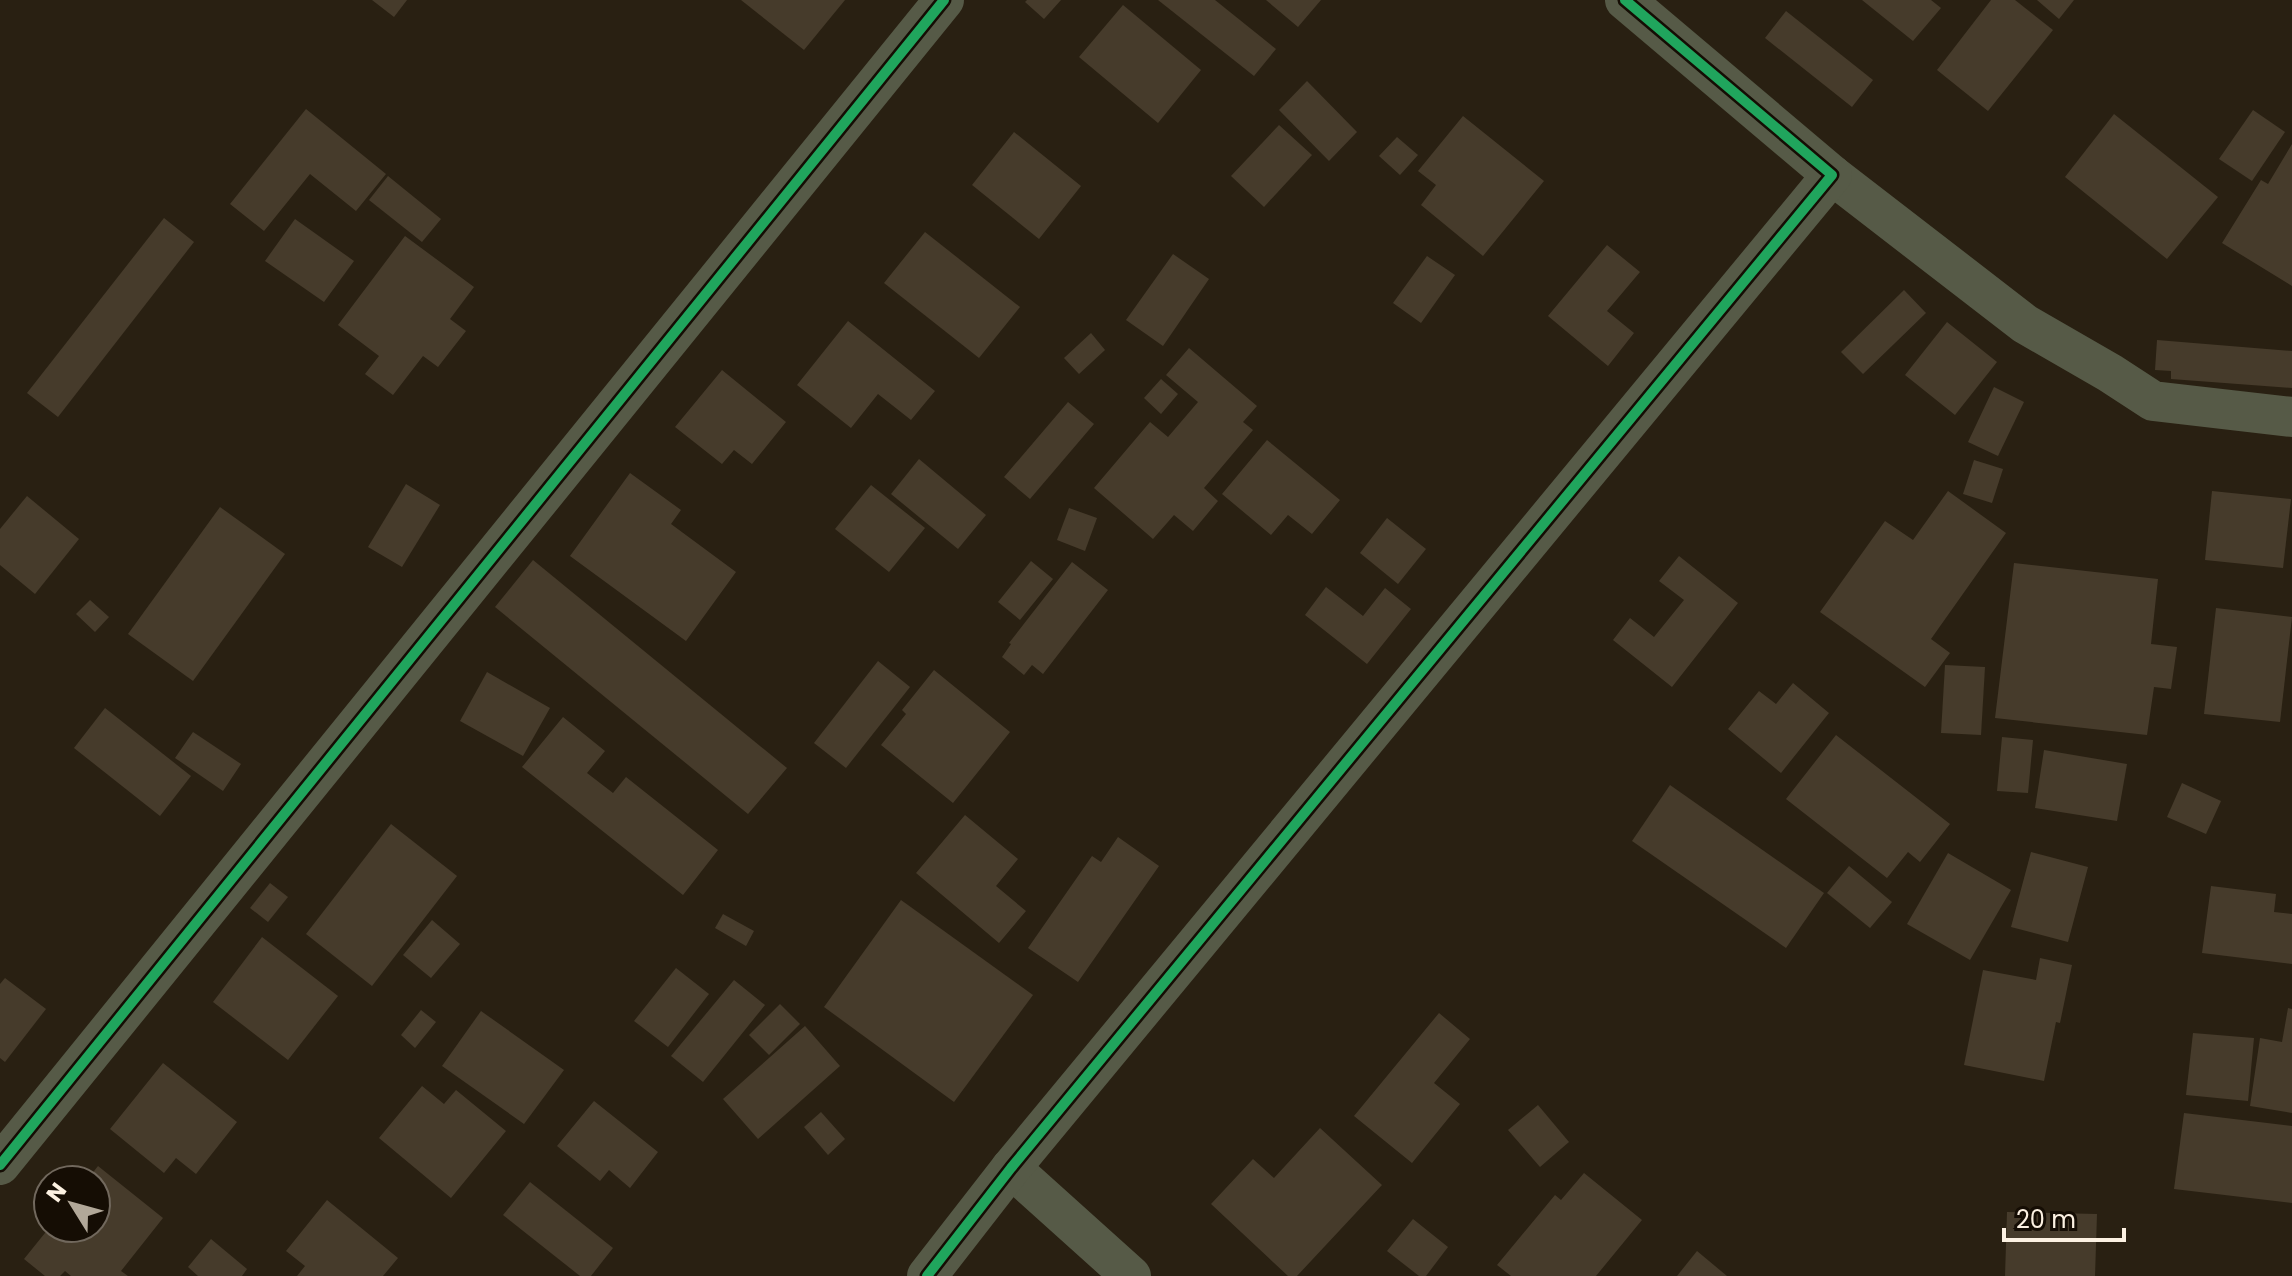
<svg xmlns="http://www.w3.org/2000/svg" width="2292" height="1276" font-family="Poppins,sans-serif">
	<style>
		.building { fill: #463b2b }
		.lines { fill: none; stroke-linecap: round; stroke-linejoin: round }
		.minor { stroke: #565a47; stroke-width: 40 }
		.cycleway-casing { stroke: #150d04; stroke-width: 15 }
		.cycleway { stroke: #20a55d; stroke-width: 10 }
	</style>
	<rect width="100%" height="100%" fill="#292012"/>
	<g class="building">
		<polygon points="372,0 407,0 394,17"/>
		<polygon points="741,0 845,0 804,50"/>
		<polygon points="1027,0 1061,0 1044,19 1025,2"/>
		<polygon points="1158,0 1215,0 1276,49 1254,76"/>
		<polygon points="1266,0 1321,0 1298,27"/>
		<polygon points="1862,0 1931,0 1941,8 1913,41"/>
		<polygon points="1991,0 2015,0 2053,30 1988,111 1937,70"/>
		<polygon points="2037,0 2074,0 2059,19"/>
		<polygon points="1123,5 1201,70 1158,123 1079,57"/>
		<polygon points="1786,11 1873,80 1852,107 1765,38"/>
		<polygon points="1307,81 1357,132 1329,161 1279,110"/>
		<polygon points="306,109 386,174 356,211 310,174 264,231 230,204"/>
		<polygon points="2253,110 2285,132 2252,181 2219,159"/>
		<polygon points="2114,114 2218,197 2167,259 2065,177"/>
		<polygon points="1463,116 1544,181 1483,256 1421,205 1436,185 1418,171"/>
		<polygon points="1279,125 1312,155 1264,207 1231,176"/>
		<polygon points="1014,132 1081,186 1039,239 972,185"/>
		<polygon points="1397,137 1418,155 1400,175 1379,156"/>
		<polygon points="2292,144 2292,286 2222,243 2261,180 2268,184"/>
		<polygon points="388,176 441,219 422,242 369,200"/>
		<polygon points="164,218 194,242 58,417 27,393"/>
		<polygon points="295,219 354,261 324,302 265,261"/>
		<polygon points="925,232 1020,307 979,358 884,283"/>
		<polygon points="405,236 474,287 450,319 466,331 438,367 423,356 393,395 365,374 379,356 338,325"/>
		<polygon points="1607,245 1640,272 1607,311 1634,333 1608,366 1548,316"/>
		<polygon points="1173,254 1209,279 1163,346 1126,320"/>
		<polygon points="1427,256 1455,275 1421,323 1393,303"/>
		<polygon points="1904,290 1926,313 1863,374 1841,352"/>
		<polygon points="848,321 935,391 911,420 878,394 851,428 797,385"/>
		<polygon points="1947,322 1997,362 1955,415 1905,375"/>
		<polygon points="1091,333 1105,350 1079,374 1064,358"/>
		<polygon points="2157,340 2292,351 2292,388 2171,379 2171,371 2155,370"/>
		<polygon points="1189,348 1257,406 1243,422 1253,430 1204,488 1218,501 1193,531 1174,515 1153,539 1094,488 1150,422 1168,437 1198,402 1166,375"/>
		<polygon points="722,370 786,422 752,464 734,450 722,464 675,427"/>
		<polygon points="1161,379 1178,394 1161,414 1144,398"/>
		<polygon points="1994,387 2024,402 1998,456 1968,442"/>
		<polygon points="1068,402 1094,424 1030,499 1004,477"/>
		<polygon points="1267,440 1340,500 1312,534 1288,515 1271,535 1222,494"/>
		<polygon points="919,459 986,515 958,549 891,494"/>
		<polygon points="1974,460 2003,469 1992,503 1963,494"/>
		<polygon points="630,473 681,510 671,524 736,572 686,641 570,556"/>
		<polygon points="406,484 440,505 402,567 368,547"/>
		<polygon points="871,485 925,528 889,572 835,529"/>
		<polygon points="1948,491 2006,533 1931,639 1950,653 1925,687 1820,612 1885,521 1913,540"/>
		<polygon points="2212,491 2291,499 2283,568 2205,560"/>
		<polygon points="27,496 79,539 35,594 0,565 0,529"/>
		<polygon points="220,507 285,554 193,681 128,634"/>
		<polygon points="1069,508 1097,518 1085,551 1057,540"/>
		<polygon points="1387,518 1426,549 1398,584 1360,553"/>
		<polygon points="1679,556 1738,603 1672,687 1613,640 1630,618 1654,637 1684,600 1659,581"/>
		<polygon points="533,560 787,768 748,814 495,607"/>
		<polygon points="1031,561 1053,579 1020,620 998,602"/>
		<polygon points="1072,562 1108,590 1043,674 1032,665 1024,675 1002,657 1011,644 1009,643"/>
		<polygon points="2014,563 2158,579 2151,644 2177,647 2171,689 2154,687 2147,735 1995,718"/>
		<polygon points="1326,587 1363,616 1385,588 1411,609 1367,664 1305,615"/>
		<polygon points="90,600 109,617 95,632 76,614"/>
		<polygon points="2216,608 2292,617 2280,722 2204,714"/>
		<polygon points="878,661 910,687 846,768 814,743"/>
		<polygon points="1945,665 1985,667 1981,735 1941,733"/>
		<polygon points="934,670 1010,732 953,803 881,745 906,714 902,710"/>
		<polygon points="487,672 550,708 523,756 460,721"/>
		<polygon points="1793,683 1829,713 1781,773 1728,729 1759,691 1776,704"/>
		<polygon points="105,708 191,776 160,816 74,748"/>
		<polygon points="563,717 605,751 587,773 613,793 626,777 718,850 683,895 522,767"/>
		<polygon points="193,732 241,764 223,791 175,758"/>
		<polygon points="1836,735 1950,824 1920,862 1908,852 1887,878 1786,799"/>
		<polygon points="2002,737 2033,740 2028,793 1997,791"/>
		<polygon points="2044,750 2127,764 2117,821 2035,808"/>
		<polygon points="2182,783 2221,801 2206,834 2167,817"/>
		<polygon points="1670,785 1824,893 1786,948 1632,841"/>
		<polygon points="965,815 1018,859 996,886 1026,911 999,943 916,873"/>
		<polygon points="391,824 457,876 372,986 306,934"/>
		<polygon points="1118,837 1159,866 1078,982 1028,948 1092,856 1101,862"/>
		<polygon points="2031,852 2088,867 2068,942 2011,927"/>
		<polygon points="1948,853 2011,890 1970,960 1907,924"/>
		<polygon points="1849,866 1892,902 1870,928 1827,893"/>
		<polygon points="270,883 288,897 268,922 250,908"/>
		<polygon points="2211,886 2276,894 2274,912 2292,914 2292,964 2202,953"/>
		<polygon points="901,900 1033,995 954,1102 824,1007"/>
		<polygon points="723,914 754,931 746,946 715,928"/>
		<polygon points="432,920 460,944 431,978 403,955"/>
		<polygon points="262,937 338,996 288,1060 213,1002"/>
		<polygon points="2040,958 2072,965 2060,1023 2056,1022 2044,1081 1964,1065 1983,970 2036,980"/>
		<polygon points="676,968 709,994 668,1047 634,1021"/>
		<polygon points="5,978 46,1009 5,1062 0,1058 0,984"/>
		<polygon points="734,980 765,1005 703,1082 671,1056"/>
		<polygon points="780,1004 800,1024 769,1055 749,1035"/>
		<polygon points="2288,1008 2292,1009 2292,1113 2250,1106 2260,1038 2282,1042"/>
		<polygon points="421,1010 436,1022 415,1048 401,1035"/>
		<polygon points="481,1011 564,1070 524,1124 442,1066"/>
		<polygon points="1439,1013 1470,1039 1434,1083 1460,1104 1412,1163 1354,1116"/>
		<polygon points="805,1026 840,1066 758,1139 723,1099"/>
		<polygon points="2193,1033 2254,1038 2248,1101 2186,1095"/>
		<polygon points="163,1063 237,1122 196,1174 176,1158 164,1173 110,1129"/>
		<polygon points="422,1086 444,1104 456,1090 506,1131 451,1198 379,1138"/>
		<polygon points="594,1101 658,1152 630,1188 609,1170 600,1181 557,1146"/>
		<polygon points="1538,1105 1569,1142 1540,1167 1508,1130"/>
		<polygon points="821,1112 845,1139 828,1155 804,1127"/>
		<polygon points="2184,1113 2292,1126 2292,1203 2174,1189"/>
		<polygon points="1320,1128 1382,1185 1297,1276 1288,1276 1211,1204 1253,1159 1274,1178"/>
		<polygon points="98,1166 163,1218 121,1271 128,1276 71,1276 65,1271 60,1276 45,1276 24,1259 49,1228 96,1228 96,1180 87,1180"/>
		<polygon points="1584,1173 1642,1220 1596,1276 1511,1276 1497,1265 1555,1195 1561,1200"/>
		<polygon points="530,1182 613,1248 591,1276 580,1276 503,1215"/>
		<polygon points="327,1200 398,1258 383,1276 297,1276 305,1266 286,1251"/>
		<polygon points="2007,1212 2097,1214 2095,1276 2005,1276"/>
		<polygon points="1413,1219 1448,1247 1426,1276 1419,1276 1387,1251"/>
		<polygon points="211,1239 247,1269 242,1276 198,1276 188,1267"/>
		<polygon points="1697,1251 1727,1276 1677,1276"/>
	</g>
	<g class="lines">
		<g class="minor">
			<polyline points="1832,175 2025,324 2110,373 2153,401 2292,417"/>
			<polyline points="0,1165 944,0"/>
			<polyline points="1011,1168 1131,1276"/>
			<polyline points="927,1276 1011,1168 1832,175 1625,0"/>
		</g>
		<g class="cycleway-casing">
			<g id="cycleway">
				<polyline points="0,1165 944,0"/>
				<polyline points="927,1276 1011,1168 1832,175 1625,0"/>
			</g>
		</g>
		<use href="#cycleway" class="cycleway"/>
	</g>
	<g transform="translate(72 1204) rotate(307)"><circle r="38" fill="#150d04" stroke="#71685d" stroke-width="2"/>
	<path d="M0-6L14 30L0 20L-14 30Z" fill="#b2a899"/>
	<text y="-12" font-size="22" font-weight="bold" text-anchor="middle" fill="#fcf1e2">N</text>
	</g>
	<path d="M2004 1228v12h120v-12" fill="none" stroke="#fcf1e2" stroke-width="4"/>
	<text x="2016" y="1228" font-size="24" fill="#fcf1e2" stroke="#150d04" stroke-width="6" paint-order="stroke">20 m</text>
</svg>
